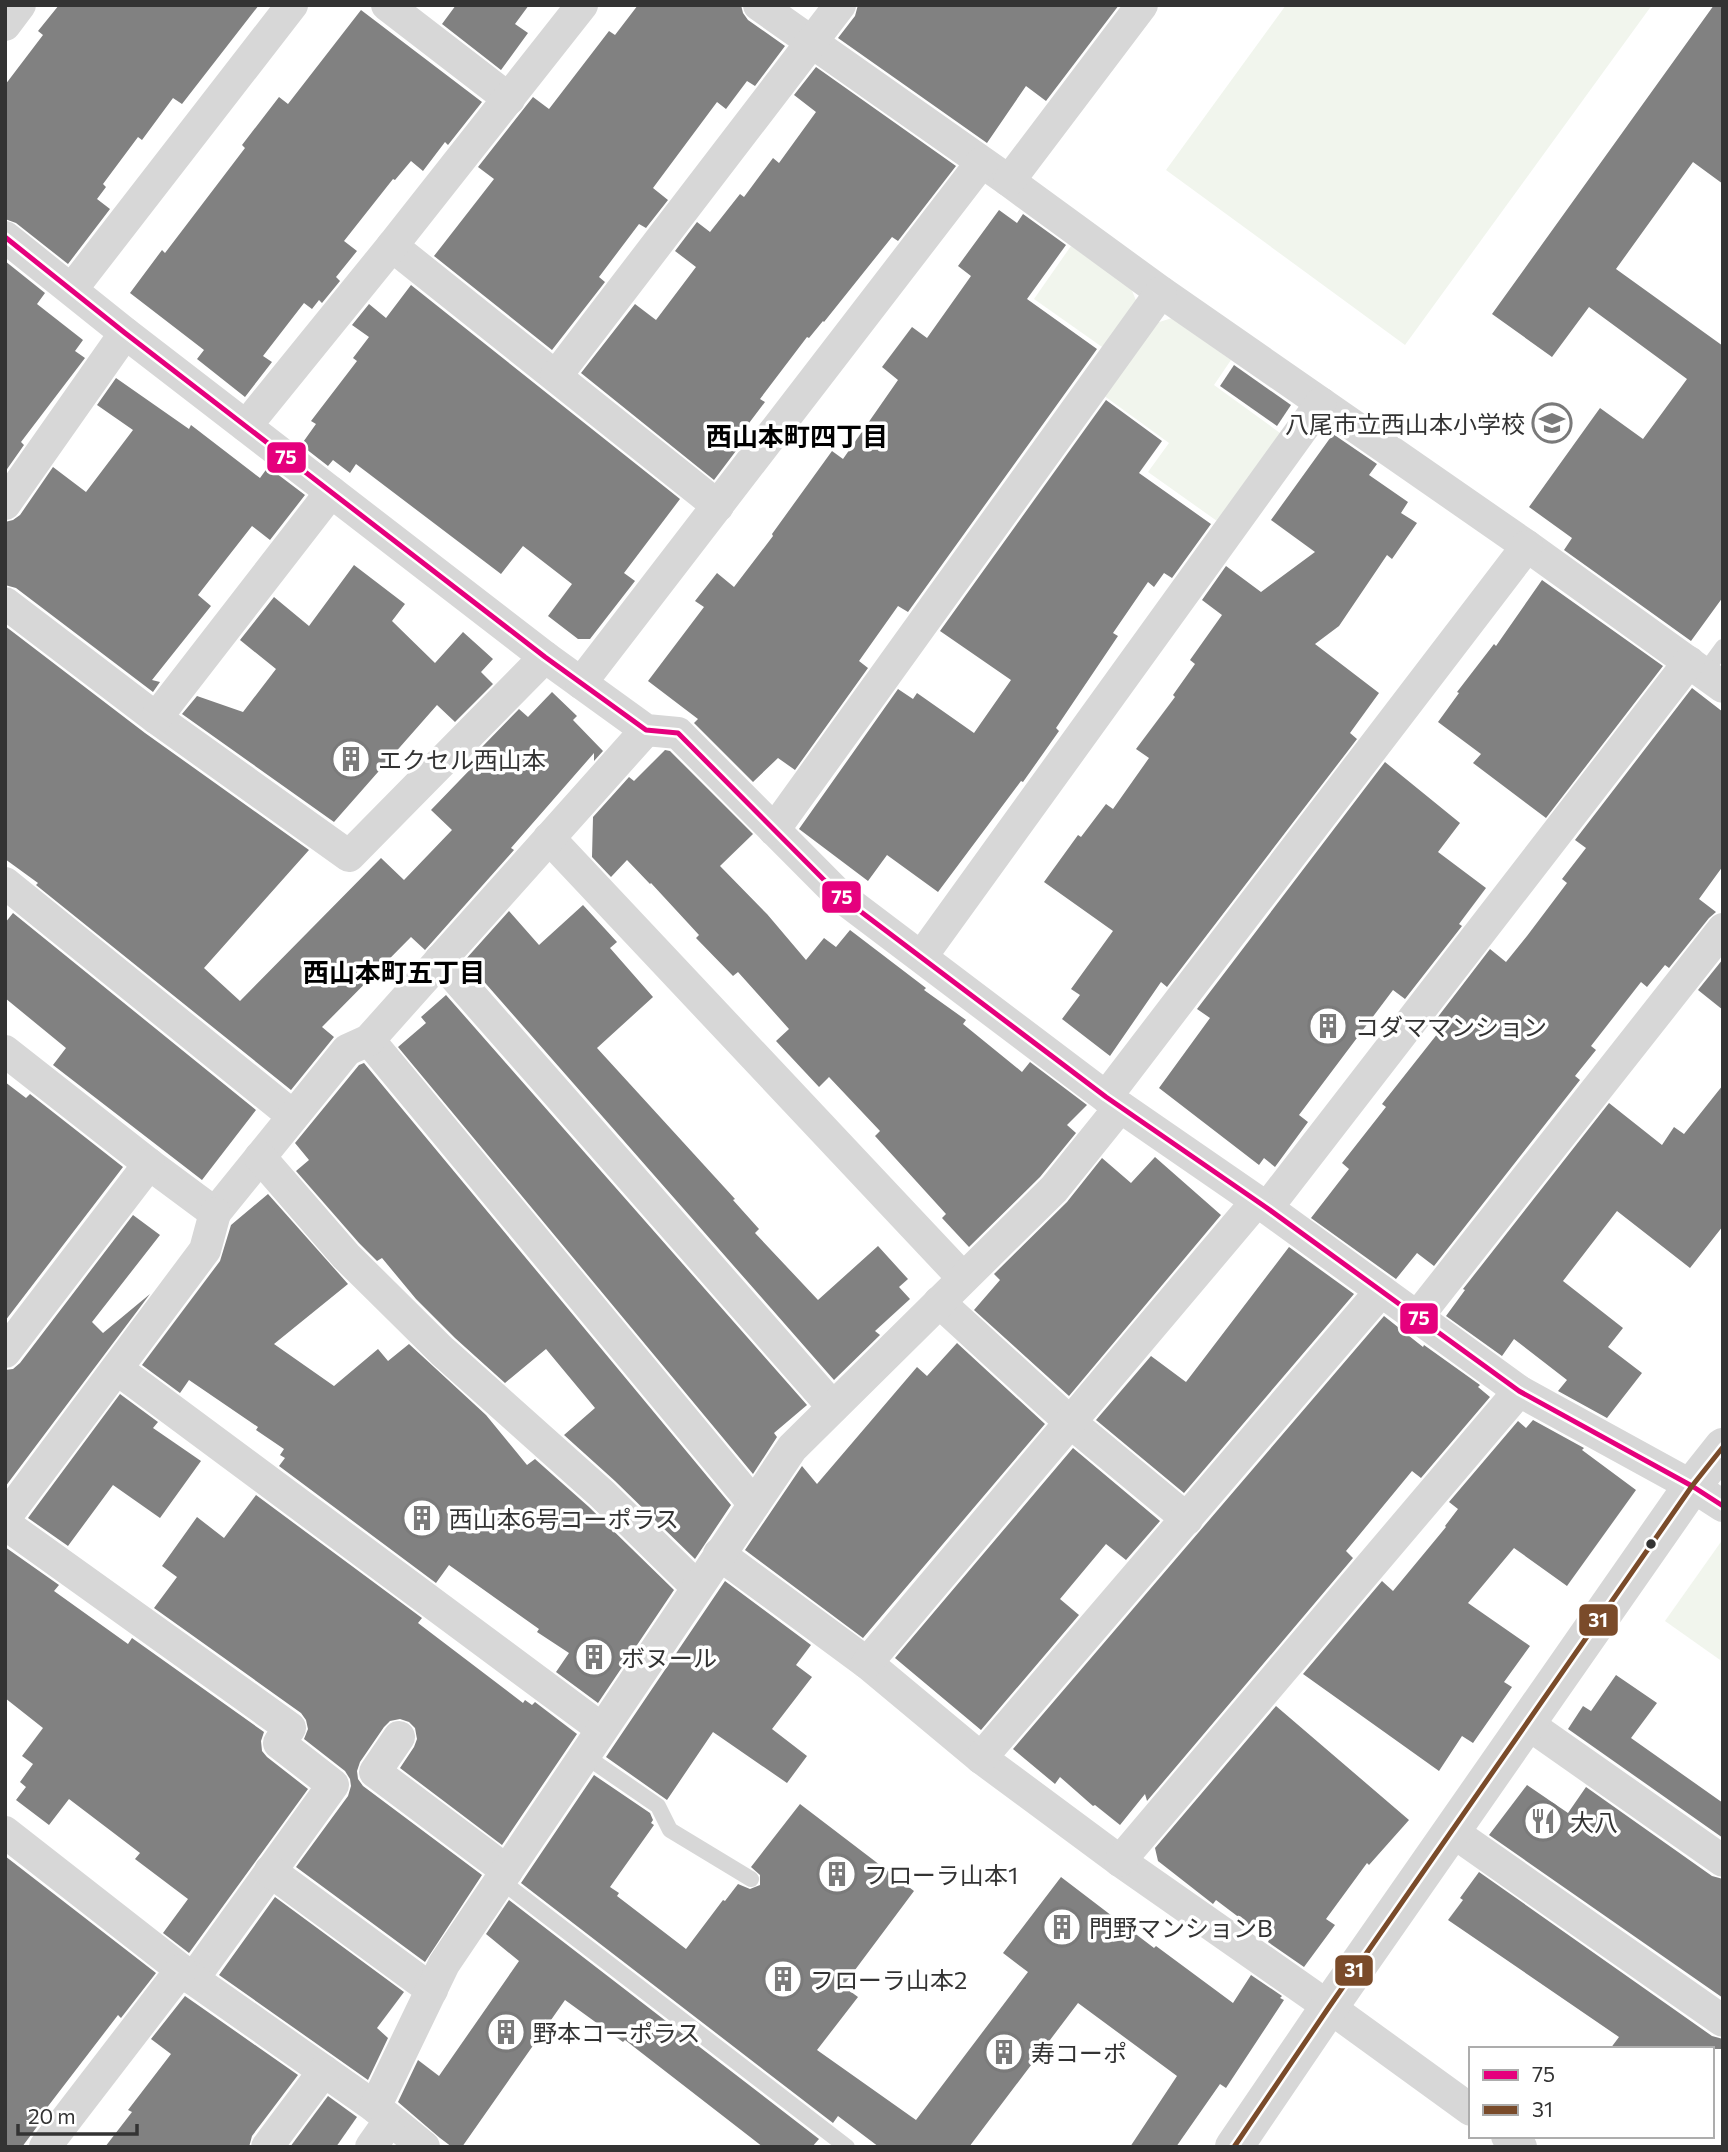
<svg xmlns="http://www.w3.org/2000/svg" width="1728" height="2152" font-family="Commissioner,'Noto Sans JP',sans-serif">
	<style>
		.green { fill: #f1f5ed }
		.building { fill: #818181 }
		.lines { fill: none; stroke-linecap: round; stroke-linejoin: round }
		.service { stroke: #d7d7d7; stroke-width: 16 }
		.minor { stroke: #d7d7d7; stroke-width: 32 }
		.tertiary { stroke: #d7d7d7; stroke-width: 38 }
		.bus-1-casing { stroke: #fff; stroke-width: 10 }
		.bus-2-casing { stroke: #fff; stroke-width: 10 }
		.bus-1 { stroke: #e5007d; stroke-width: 5 }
		.bus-2 { stroke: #7a4b2a; stroke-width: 5 }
		.bus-dot { fill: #333; stroke: #fff; stroke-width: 2.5 }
		.labels { text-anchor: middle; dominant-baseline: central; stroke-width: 7; stroke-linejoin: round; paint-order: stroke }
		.poi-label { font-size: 24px; fill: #333; stroke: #fff; text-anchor: start }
		.neighbourhood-label { font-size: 26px; font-weight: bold; fill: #000; stroke: #fff }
		.line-badge { stroke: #fff; stroke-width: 2.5 }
		.badge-label { font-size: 19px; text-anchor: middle; font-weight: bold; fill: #fff }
	</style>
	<rect width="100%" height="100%" fill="#fff"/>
	<g class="green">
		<polygon points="1286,5 1652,5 1405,345 1166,170"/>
		<polygon points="1071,246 1131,288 1137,303 1105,349 1034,299"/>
		<polygon points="1172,318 1231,360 1214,385 1287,438 1224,526 1148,472 1169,443 1103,395 1153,324"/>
		<polygon points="1723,1539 1723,1662 1665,1621"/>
	</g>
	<g class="building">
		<polygon points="59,5 259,5 182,104 173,98 142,140 138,137 103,184 106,187 97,199 110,209 68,264 16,223 5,219 5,85 43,35 38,31"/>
		<polygon points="456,5 529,5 515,24 528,33 501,70 442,24"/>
		<polygon points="638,5 741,5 743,13 748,20 785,46 755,86 747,81 726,109 717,102 653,188 668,200 646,228 639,224 599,277 605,282 552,350 434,256 494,179 478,167 533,97 549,109 609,31 615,35"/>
		<polygon points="858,5 1119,5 1046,101 1026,86 987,143 838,38 855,16"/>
		<polygon points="1714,5 1723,5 1723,184 1693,162 1616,269 1723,346 1723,597 1691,641 1564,550 1572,538 1529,507 1600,408 1643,439 1687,379 1589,307 1552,357 1492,314"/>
		<polygon points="361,10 482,102 448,145 445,142 423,171 411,161 395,180 393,179 344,241 357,251 336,277 340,281 322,303 319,300 312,309 304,303 263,356 272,362 245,397 197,359 204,350 130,293 162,250 165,253 245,148 242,145 279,97 288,104"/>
		<polygon points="816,67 956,166 898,241 892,237 824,322 823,321 809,338 807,337 760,399 765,402 743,431 748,435 714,480 581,373 635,304 656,320 696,267 675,251 697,222 710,232 740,194 744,197 773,158 779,163 816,112 794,95"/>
		<polygon points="999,210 1017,223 1023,214 1066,245 1027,299 1097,349 908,612 898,606 859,661 868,668 795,770 778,758 753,782 694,723 698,719 648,681 704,607 695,601 717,573 734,587 773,536 772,534 832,451 843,459 898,380 882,367 912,327 927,338 971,276 958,266"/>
		<polygon points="5,261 45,293 37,304 83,340 75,351 85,358 21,442 24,445 5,472"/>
		<polygon points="411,285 680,499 624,573 635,581 590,639 578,639 548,616 572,584 523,546 501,574 356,464 350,473 333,460 328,466 301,445 316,424 311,421 357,361 353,358 369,337 352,325 369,304 386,318"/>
		<polygon points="1234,365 1291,405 1277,426 1220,386"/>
		<polygon points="116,378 189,429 191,425 260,478 268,467 305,495 270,540 252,526 198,595 211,606 152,680 160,682 153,692 16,588 5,585 5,522 13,520 20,515 53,467 86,492 133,430 97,405"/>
		<polygon points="1106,400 1162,441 1139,473 1211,524 1172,578 1164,573 1154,587 1148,582 1113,633 1118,636 1056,728 1059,731 1023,782 1021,781 938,892 887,855 868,881 799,829 898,689 913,699 917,693 974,733 1011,680 940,631"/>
		<polygon points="1333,434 1377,464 1369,475 1408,502 1401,513 1417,523 1392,559 1387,555 1339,626 1315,644 1379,693 1350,733 1357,739 1167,987 1161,982 1110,1056 1062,1019 1080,995 1071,989 1113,931 1044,882 1078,835 1081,837 1106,804 1113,809 1149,758 1136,749 1175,697 1173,695 1195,664 1190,660 1222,615 1202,600 1226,566 1261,592 1315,552 1271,520"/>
		<polygon points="354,565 405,604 392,621 435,663 463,632 493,659 481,672 493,684 455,722 437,705 334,822 182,714 197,696 243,712 276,669 240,640 274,597 309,626"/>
		<polygon points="1542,580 1663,666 1546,818 1473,763 1481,754 1438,722 1459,693 1457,692 1494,644 1496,646"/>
		<polygon points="5,626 145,733 309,850 204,968 240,1001 381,858 404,880 452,830 431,810 487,752 482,747 519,709 528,717 552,692 577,716 573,720 603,751 594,761 594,753 511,848 514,850 425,950 411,937 322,1027 334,1037 291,1090 36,885 38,883 5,859"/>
		<polygon points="1692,688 1723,712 1723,866 1699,899 1716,912 1709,918 1669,968 1665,965 1647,987 1641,982 1591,1046 1596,1050 1575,1076 1580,1080 1434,1266 1417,1253 1396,1279 1311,1218 1349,1169 1342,1163 1386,1107 1382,1104 1442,1028 1434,1022 1490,949 1506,962 1527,936 1567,883 1562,879 1586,848 1575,840"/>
		<polygon points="665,750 670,751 753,834 720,866 767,914 806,960 824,938 836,947 850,930 926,988 924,990 966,1020 963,1024 1022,1072 1030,1062 1087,1105 1067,1125 1076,1133 1040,1177 969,1247 942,1218 946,1214 875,1136 880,1131 829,1077 819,1087 776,1041 789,1029 738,972 733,976 696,938 699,935 651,883 650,884 627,860 611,877 592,857 593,817 629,777 634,781"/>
		<polygon points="1385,762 1460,823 1438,852 1486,888 1459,924 1462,926 1405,999 1393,990 1299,1115 1308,1122 1275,1167 1264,1158 1259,1165 1159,1088 1210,1018 1197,1009"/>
		<polygon points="583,905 617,942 610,948 653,997 597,1048 735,1199 733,1200 759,1229 755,1233 818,1300 878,1246 908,1279 899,1287 910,1299 875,1331 880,1335 834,1380 465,960 509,911 539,945"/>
		<polygon points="13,913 256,1110 202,1180 53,1065 66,1048 5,998 5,923"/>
		<polygon points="1723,959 1723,1010 1698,990"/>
		<polygon points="446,995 807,1405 774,1433 777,1437 753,1474 398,1047 426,1023 421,1017"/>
		<polygon points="364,1063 731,1505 695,1559 615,1481 564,1435 595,1408 546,1349 505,1383 455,1338 416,1299 382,1258 377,1261 359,1243 296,1171 309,1160 295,1143 359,1065"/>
		<polygon points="5,1082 26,1098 30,1094 123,1167 5,1321"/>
		<polygon points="1723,1085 1723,1226 1690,1268 1617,1211 1563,1281 1623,1328 1608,1347 1642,1373 1607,1418 1558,1391 1567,1380 1514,1339 1502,1356 1446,1316 1465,1290 1463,1289 1609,1103 1662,1145 1674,1127 1684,1134"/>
		<polygon points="1155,1157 1221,1215 1069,1396 974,1310 1000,1280 994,1274 1067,1202 1102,1158 1131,1183"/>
		<polygon points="268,1194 348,1284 274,1344 334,1386 378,1349 388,1361 409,1344 486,1415 527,1465 535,1459 589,1507 674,1590 598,1703 556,1672 569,1653 537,1632 539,1629 449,1565 436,1583 279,1466 285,1458 280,1455 284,1449 256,1430 258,1427 189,1380 180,1393 142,1365 220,1261 231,1225"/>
		<polygon points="133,1215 160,1235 92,1322 103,1333 150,1294 5,1487 5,1370 13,1369 20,1363"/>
		<polygon points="1289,1247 1354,1294 1184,1493 1096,1420 1151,1356 1186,1382"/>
		<polygon points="1384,1316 1423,1347 1424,1345 1480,1385 1478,1387 1490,1397 1421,1478 1412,1471 1346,1551 1353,1558 1147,1801 1145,1794 1120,1825 1095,1805 1093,1806 1060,1777 1055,1784 1013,1749"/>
		<polygon points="957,1343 1045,1424 863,1638 745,1550 802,1466 817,1484 917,1367 927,1376"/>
		<polygon points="120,1394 158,1422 153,1428 201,1461 160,1518 113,1485 68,1546 28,1518"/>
		<polygon points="1533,1420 1584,1448 1582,1450 1636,1490 1567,1586 1514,1548 1468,1603 1530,1646 1504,1682 1512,1687 1473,1743 1462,1736 1439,1771 1303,1674 1382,1581 1393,1591 1446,1527 1445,1526 1458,1509 1449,1502 1518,1421 1526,1428"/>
		<polygon points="1073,1448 1160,1521 1126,1560 1106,1544 1060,1599 1079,1615 981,1730 895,1658"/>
		<polygon points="256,1495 422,1618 418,1623 523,1703 525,1700 532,1705 535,1702 577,1734 502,1845 400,1768 414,1747 417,1739 415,1728 409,1722 400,1719 390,1721 384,1727 360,1762 357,1771 358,1779 363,1786 482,1875 425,1962 296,1867 348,1796 351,1786 350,1779 345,1771 304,1739 308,1729 306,1720 301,1713 154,1608 177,1577 162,1566 197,1517 224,1538"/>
		<polygon points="5,1547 59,1585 54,1591 128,1644 132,1638 264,1732 261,1741 262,1751 267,1757 308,1789 189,1953 163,1933 188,1899 135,1859 140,1853 69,1799 49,1825 16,1800 26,1787 20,1782 33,1764 22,1756 43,1728 5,1698"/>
		<polygon points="725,1581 811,1645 796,1665 812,1677 772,1729 807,1756 787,1783 713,1732 667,1800 606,1757"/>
		<polygon points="1616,1675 1657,1703 1631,1738 1723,1803 1723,1838 1568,1729 1583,1706 1591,1711"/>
		<polygon points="1276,1706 1409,1820 1369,1865 1367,1863 1326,1919 1335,1925 1304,1967 1268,1942 1269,1940 1216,1900 1213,1904 1158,1861 1155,1848"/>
		<polygon points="594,1775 650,1813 653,1820 651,1823 654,1825 610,1887 619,1893 617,1896 686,1949 723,1900 725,1901 738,1884 750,1889 760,1885 760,1875 751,1867 800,1804 914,1891 843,1986 858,1997 817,2050 916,2120 1028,1972 1003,1953 1061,1877 1154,1948 1156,1946 1233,2003 1251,1975 1282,1996 1280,1998 1284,2000 1226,2088 1220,2084 1176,2147 1130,2147 1177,2076 1078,2003 969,2147 879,2147 838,2116 833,2123 521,1883"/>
		<polygon points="1527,1785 1568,1813 1586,1787 1712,1876 1723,1879 1723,1998 1489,1835"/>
		<polygon points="5,1856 156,1973 121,2018 118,2015 39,2118 42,2120 22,2147 5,2147"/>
		<polygon points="1479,1872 1712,2036 1723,2039 1723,2049 1610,2049 1619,2037 1448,1920 1463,1900 1460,1898"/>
		<polygon points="275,1897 404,1992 377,2028 388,2038 368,2080 219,1975"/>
		<polygon points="509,1900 819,2139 812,2147 763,2147 625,2040 623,2042 565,2000 462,2147 452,2147 440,2138 398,2102 418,2060 439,2076 519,1961 486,1934"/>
		<polygon points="185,1996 298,2075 252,2136 249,2147 105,2147 132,2112 128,2110 171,2054 151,2039"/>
		<polygon points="328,2096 357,2117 336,2147 290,2147"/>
	</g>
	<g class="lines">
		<g class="service">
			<polyline points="1704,673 1723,647"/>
			<polyline points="584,1755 658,1806 670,1830 751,1879"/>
			<polyline points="500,1880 847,2147"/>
		</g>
		<g class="minor">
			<polyline points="387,5 509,99"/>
			<polyline points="759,5 1009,181 1161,292 1527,546 1723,687"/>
			<polyline points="5,25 20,5"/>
			<polyline points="1009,181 1142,5"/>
			<polyline points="5,237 125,333 545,657 646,730 678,733 840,896 1106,1097 1267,1208 1519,1391 1692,1486 1723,1506"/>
			<polyline points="392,246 718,506"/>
			<polyline points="72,289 292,5"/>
			<polyline points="556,376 840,5"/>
			<polyline points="246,426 392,246 582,5"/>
			<polyline points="5,504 125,333"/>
			<polyline points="5,603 156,718 349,856 545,657"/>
			<polyline points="581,683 981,163"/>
			<polyline points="156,718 331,492"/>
			<polyline points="774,830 1161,292"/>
			<polyline points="549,838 963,1278"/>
			<polyline points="5,883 293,1116"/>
			<polyline points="922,956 1321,403"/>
			<polyline points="440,960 833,1407"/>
			<polyline points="369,1040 754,1504"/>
			<polyline points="5,1051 149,1164 215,1213 347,1050 369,1040 646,730"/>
			<polyline points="1106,1097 1527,546"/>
			<polyline points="260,1157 346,1256 442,1351 602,1494 697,1587"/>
			<polyline points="1267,1208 1689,662"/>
			<polyline points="939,1302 1070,1422 1187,1519"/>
			<polyline points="1418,1316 1723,929"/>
			<polyline points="5,1352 149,1164"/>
			<polyline points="117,1369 602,1729"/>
			<polyline points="5,1518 205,1250 215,1213"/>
			<polyline points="5,1524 290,1728 279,1743 333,1785 193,1979"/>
			<polyline points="719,1554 867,1663 981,1758 1120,1861 1329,2007 1471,2110"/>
			<polyline points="867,1663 1257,1201"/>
			<polyline points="1528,1724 1723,1861"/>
			<polyline points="399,1737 375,1772 507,1871"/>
			<polyline points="981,1758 1381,1291"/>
			<polyline points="5,1832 193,1979 375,2107 424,2147"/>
			<polyline points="1453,1832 1723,2021"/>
			<polyline points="1120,1861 1519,1391"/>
			<polyline points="270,1871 432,1990"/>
			<polyline points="375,2107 444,1964 792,1448 1054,1189 1120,1107"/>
			<polyline points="1507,2136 1521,2147"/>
			<polyline points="45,2147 181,1970"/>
			<polyline points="267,2147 324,2071"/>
			<polyline points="371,2147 390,2120"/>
		</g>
		<polyline class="tertiary" points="1234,2147 1329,2007 1692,1486 1723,1447"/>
		<g class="bus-1-casing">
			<polyline id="bus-1" points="5,237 125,333 545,657 646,730 678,733 840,896 1106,1097 1267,1208 1519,1391 1692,1486 1723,1506"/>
		</g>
		<g class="bus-2-casing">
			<polyline id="bus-2" points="1234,2147 1329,2007 1692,1486 1723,1447"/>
		</g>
		<use href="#bus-1" class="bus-1"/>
		<use href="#bus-2" class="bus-2"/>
	</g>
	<defs>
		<g id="school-ring" transform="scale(2.0125)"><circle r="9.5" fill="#fff" stroke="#7a7a7a" stroke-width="1.5"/><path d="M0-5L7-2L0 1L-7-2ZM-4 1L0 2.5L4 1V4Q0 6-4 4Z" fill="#7a7a7a"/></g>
		<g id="building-ring" transform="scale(2.0125)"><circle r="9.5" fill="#fff" stroke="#7a7a7a" stroke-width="1.5"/><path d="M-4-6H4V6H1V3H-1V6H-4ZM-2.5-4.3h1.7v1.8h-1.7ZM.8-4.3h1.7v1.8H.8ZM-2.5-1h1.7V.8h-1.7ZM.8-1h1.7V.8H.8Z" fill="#7a7a7a"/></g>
		<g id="restaurant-ring" transform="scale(2.0125)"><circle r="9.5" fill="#fff" stroke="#7a7a7a" stroke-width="1.5"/><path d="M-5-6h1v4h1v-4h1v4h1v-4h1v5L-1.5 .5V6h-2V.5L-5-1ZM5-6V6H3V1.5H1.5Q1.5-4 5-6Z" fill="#7a7a7a"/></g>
	</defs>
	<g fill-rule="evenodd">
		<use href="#school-ring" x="1552" y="423"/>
		<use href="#building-ring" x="351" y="759"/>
		<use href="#building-ring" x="1328" y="1026"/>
		<use href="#building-ring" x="422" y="1518"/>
		<use href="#building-ring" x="594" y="1657"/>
		<use href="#restaurant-ring" x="1543" y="1821"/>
		<use href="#building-ring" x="837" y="1874"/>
		<use href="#building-ring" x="1062" y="1927"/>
		<use href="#building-ring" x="783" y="1979"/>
		<use href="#building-ring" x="506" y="2032"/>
		<use href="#building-ring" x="1004" y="2052"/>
	</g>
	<circle class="bus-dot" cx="1651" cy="1544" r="6"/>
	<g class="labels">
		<g class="poi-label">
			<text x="1525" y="423" text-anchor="end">八尾市立西山本小学校</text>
			<text x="378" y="759">エクセル西山本</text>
			<text x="1355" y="1026">コダママンション</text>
			<text x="449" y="1518">西山本6号コーポラス</text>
			<text x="621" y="1657">ボヌール</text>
			<text x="1570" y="1821">大八</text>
			<text x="864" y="1874">フローラ山本1</text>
			<text x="1089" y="1927">門野マンションB</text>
			<text x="810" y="1979">フローラ山本2</text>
			<text x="533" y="2032">野本コーポラス</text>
			<text x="1031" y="2052">寿コーポ</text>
		</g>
		<g class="neighbourhood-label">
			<text x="797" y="435">西山本町四丁目</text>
			<text x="394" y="971">西山本町五丁目</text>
		</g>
	</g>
	<g class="line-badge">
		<rect x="266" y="441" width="41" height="33" rx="7" fill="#e5007d"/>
		<rect x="821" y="880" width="41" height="34" rx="7" fill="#e5007d"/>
		<rect x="1399" y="1302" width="40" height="33" rx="7" fill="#e5007d"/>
		<rect x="1578" y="1603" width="41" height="34" rx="7" fill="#7a4b2a"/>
		<rect x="1334" y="1954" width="40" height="33" rx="7" fill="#7a4b2a"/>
	</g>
	<g class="badge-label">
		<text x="286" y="464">75</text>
		<text x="842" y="904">75</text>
		<text x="1419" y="1325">75</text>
		<text x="1598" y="1627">31</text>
		<text x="1354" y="1977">31</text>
	</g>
	<rect width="1728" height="2152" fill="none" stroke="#333333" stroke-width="14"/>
	<rect x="1469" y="2047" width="245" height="91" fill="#ffffff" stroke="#adadad" stroke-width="2"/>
	<rect x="1483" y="2070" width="35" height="10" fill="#e5007d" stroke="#adadad" stroke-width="2"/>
	<text x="1532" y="2082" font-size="21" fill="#333333">75</text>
	<rect x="1483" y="2105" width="35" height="10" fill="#7a4b2a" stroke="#adadad" stroke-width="2"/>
	<text x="1532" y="2117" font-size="21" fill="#333333">31</text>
	<path d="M18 2124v10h119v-10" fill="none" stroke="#333333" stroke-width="3.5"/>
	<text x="28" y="2124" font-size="21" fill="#333333" stroke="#ffffff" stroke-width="5" paint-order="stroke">20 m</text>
</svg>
